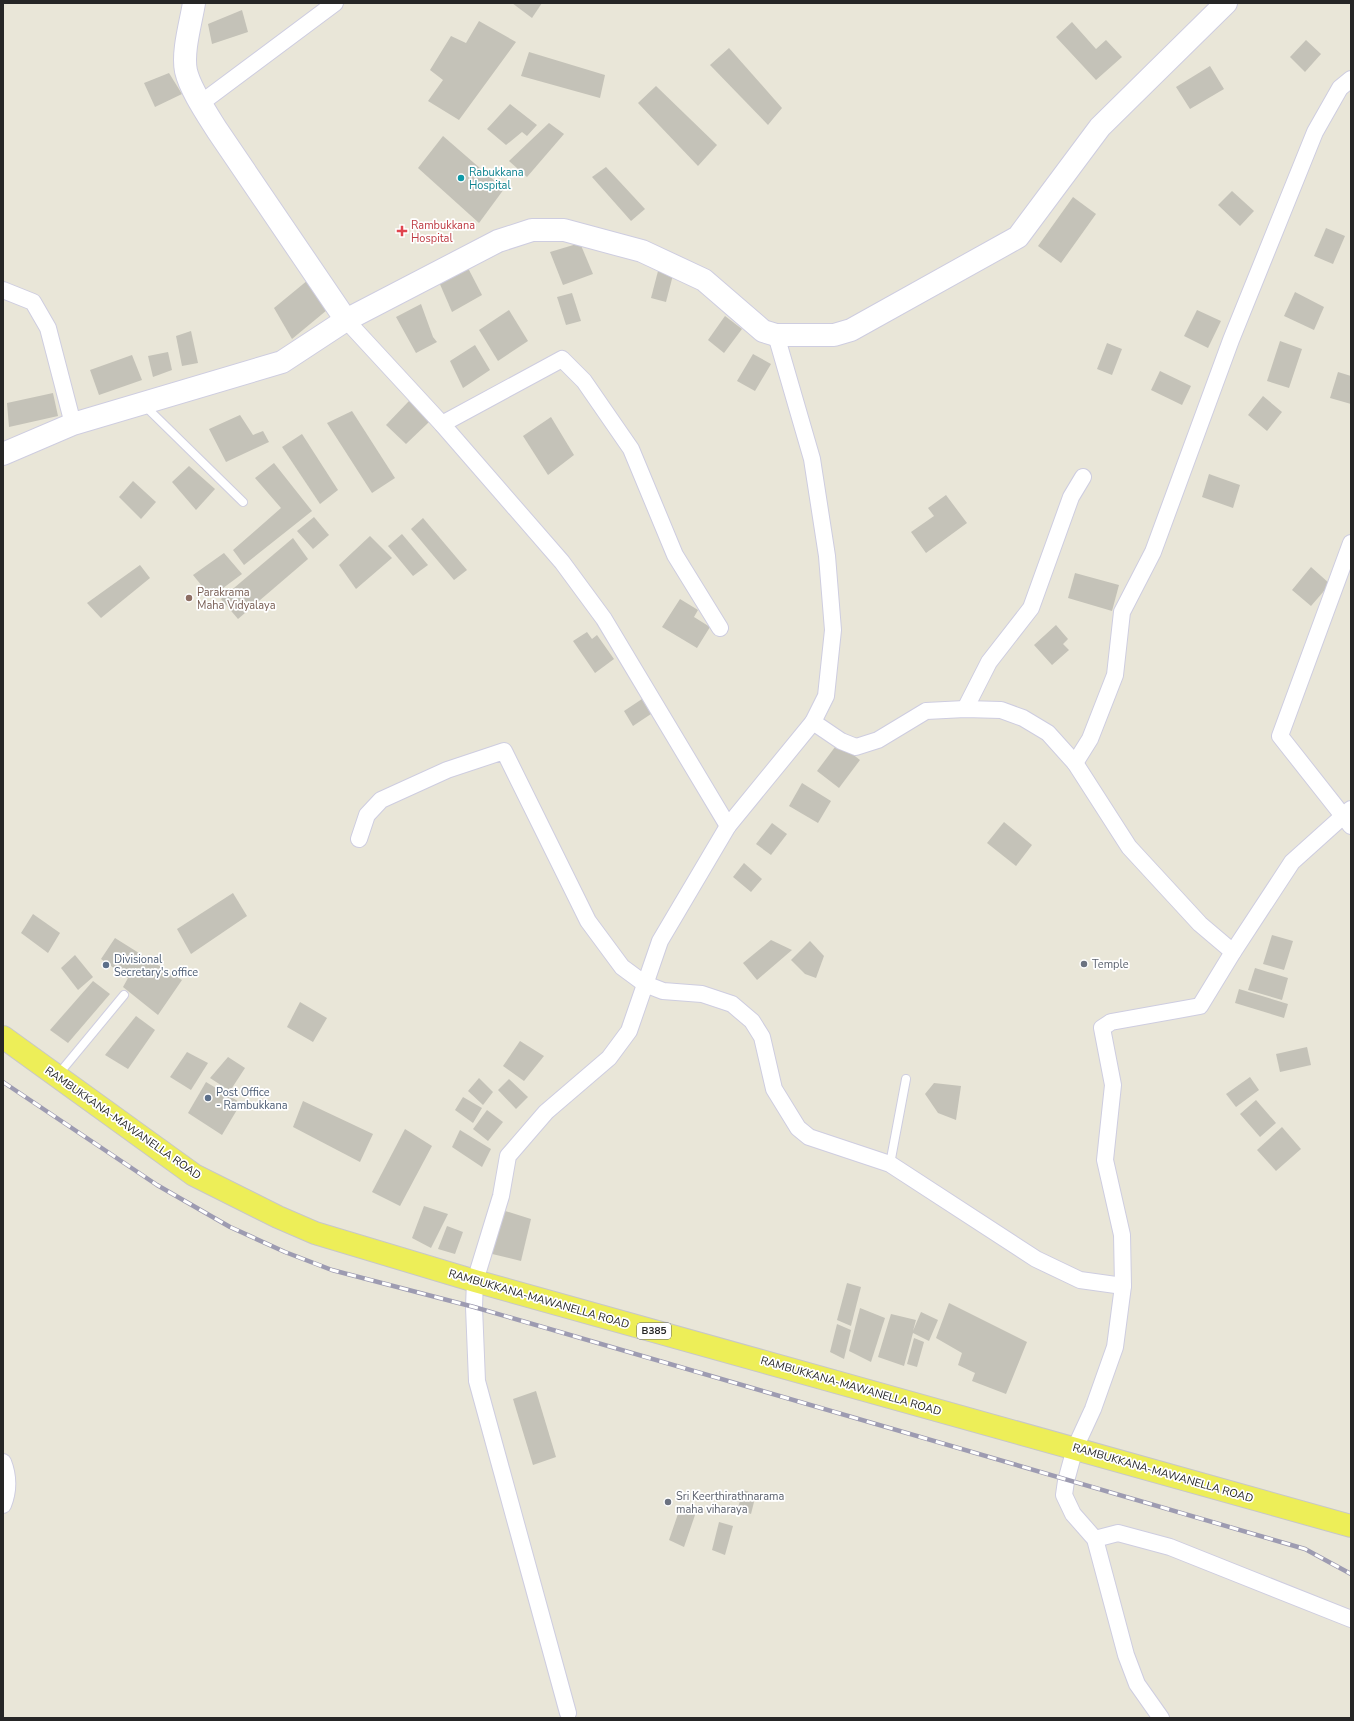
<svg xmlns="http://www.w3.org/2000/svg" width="1354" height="1721" font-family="'Nunito Sans',sans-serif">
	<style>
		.building { fill: #c4c2b8 }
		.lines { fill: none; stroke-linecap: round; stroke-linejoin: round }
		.lane-casing { stroke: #cecde0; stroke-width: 10 }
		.street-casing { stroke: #cecde0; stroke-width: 18 }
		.secondary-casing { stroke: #cecde0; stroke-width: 24 }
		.primary-casing { stroke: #c7c7c7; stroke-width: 24 }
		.lane { stroke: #fff; stroke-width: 8 }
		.street { stroke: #fff; stroke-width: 16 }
		.secondary { stroke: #fff; stroke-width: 22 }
		.primary { stroke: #edee58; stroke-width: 22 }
		.rail-casing { stroke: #9d9bb1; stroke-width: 4.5 }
		.rail { stroke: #fff; stroke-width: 3; stroke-dasharray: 9; stroke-linecap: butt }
		.culture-dot { fill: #0f9aa8; stroke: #fff; stroke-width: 1.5 }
		.health-dot { fill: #e0444e; stroke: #fff; stroke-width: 1.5 }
		.education-dot { fill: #8d6e63; stroke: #fff; stroke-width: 1.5 }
		.worship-dot { fill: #6b7280; stroke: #fff; stroke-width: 1.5 }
		.service-dot { fill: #5c6f8a; stroke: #fff; stroke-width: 1.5 }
		.labels { text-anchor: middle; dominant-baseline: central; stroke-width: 3.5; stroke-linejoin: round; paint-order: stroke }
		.shield { fill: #fff; stroke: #676767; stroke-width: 1 }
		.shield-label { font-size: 10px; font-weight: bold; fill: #262626 }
		.culture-label { font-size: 11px; fill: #0d838f; stroke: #fff; text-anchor: start }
		.health-label { font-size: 11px; fill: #be3a42; stroke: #fff; text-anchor: start }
		.education-label { font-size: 11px; fill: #785e54; stroke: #fff; text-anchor: start }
		.service-label { font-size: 11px; fill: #4e5e75; stroke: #fff; text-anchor: start }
		.worship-label { font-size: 11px; fill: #5b616d; stroke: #fff; text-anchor: start }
		.street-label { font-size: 11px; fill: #262626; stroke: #fff }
	</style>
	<rect width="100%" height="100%" fill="#e9e6d8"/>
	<g class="building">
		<polygon points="512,3 542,3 532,18"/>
		<polygon points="242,10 248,32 212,44 208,24"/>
		<polygon points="479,21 516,42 459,120 428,101 443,80 430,70 451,36 466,43"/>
		<polygon points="1072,22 1096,49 1106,40 1122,57 1096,80 1056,37"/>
		<polygon points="1306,40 1321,54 1305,72 1290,57"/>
		<polygon points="729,48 782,108 768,125 710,65"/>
		<polygon points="529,52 605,75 600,98 521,76"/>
		<polygon points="1210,66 1224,89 1190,109 1176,87"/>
		<polygon points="169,73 182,94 155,107 144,83"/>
		<polygon points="656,86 717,145 698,166 638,103"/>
		<polygon points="510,104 537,125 527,136 522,132 506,145 487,129"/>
		<polygon points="549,123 564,134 527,177 509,161"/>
		<polygon points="443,136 504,189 479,223 418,168"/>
		<polygon points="606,167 645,209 631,221 592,177"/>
		<polygon points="1232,191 1254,211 1240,226 1218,205"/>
		<polygon points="1073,197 1096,214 1061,263 1038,246"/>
		<polygon points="1326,228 1345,236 1333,264 1314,256"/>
		<polygon points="580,243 593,274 563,285 550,252"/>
		<polygon points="468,268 482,295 452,312 439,282"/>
		<polygon points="658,271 673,275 666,302 651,298"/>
		<polygon points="308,280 327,310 292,339 274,308"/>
		<polygon points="1295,292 1324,307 1314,330 1284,316"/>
		<polygon points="572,293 581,321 566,325 557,297"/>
		<polygon points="421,304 433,337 437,342 416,353 396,317"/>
		<polygon points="509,310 528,341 498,361 479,330"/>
		<polygon points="1197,310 1221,321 1208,348 1184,336"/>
		<polygon points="725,316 742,329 724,353 708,340"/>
		<polygon points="191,331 198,363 182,366 176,336"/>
		<polygon points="1280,341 1302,349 1289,388 1267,381"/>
		<polygon points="1107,343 1122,349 1112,375 1097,369"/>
		<polygon points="475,345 490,370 463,388 450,361"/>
		<polygon points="168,352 172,370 153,377 148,356"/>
		<polygon points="753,354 771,364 755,391 737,381"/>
		<polygon points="132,355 142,380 99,395 90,370"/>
		<polygon points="1160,371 1191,386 1182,405 1151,390"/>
		<polygon points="1338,372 1351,376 1351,404 1330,398"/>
		<polygon points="53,393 58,416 9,427 7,403"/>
		<polygon points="1263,396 1282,412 1267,431 1248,415"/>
		<polygon points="409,401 429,422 406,444 386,425"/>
		<polygon points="352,411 395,478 372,493 327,423"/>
		<polygon points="240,415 253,435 263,431 269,442 226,462 209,429"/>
		<polygon points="551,417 574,455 548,475 523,436"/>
		<polygon points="302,434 338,490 320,504 282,447"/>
		<polygon points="274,463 312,511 244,565 233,550 281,508 255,478"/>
		<polygon points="189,466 215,489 196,510 172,482"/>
		<polygon points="1209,474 1240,485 1233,508 1202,497"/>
		<polygon points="133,481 156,502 141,519 119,497"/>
		<polygon points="946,495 967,523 926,553 911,532 934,516 928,508"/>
		<polygon points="314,517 329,535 313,549 297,531"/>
		<polygon points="423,518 467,570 454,580 411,529"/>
		<polygon points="402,534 428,565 413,576 388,546"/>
		<polygon points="370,536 392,558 356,589 339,565"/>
		<polygon points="293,538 308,559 238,619 221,599"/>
		<polygon points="224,553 242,574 211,597 193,575"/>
		<polygon points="140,565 150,578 101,618 87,603"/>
		<polygon points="1311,567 1330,584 1311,606 1292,590"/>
		<polygon points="1075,573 1119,585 1112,611 1068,598"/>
		<polygon points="680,599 698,610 694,617 710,627 697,648 662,627"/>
		<polygon points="1056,625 1068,639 1063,644 1069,650 1052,665 1034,645"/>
		<polygon points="587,632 592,639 597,635 614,659 595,673 573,641"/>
		<polygon points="642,699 651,714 633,726 624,711"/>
		<polygon points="838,743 860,760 839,788 817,771"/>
		<polygon points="802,783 831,801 818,823 789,806"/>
		<polygon points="1004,822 1032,845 1016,866 987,843"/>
		<polygon points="772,823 787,834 771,855 756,844"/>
		<polygon points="744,863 762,879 751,892 733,877"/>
		<polygon points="233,893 247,916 191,954 177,929"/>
		<polygon points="33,914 60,933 48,953 21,933"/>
		<polygon points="1272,935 1293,941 1284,970 1263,964"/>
		<polygon points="115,938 182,980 158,1015 123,987 128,978 101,959"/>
		<polygon points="771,940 792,950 757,980 743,963"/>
		<polygon points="810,941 824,956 816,978 805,974 791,960"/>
		<polygon points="75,955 93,977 78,990 61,968"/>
		<polygon points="1255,968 1288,978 1282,1000 1248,990"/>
		<polygon points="93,981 110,994 68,1043 50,1030"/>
		<polygon points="1239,989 1288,1004 1284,1018 1235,1003"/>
		<polygon points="300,1002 327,1018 313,1042 287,1027"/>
		<polygon points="136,1016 155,1030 128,1069 105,1055"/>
		<polygon points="520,1041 544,1056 524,1081 503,1066"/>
		<polygon points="1307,1047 1311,1065 1280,1072 1276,1054"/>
		<polygon points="187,1052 208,1063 191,1090 170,1077"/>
		<polygon points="228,1057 245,1068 230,1091 210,1078"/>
		<polygon points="1250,1077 1259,1090 1236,1107 1226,1094"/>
		<polygon points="479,1078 493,1092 483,1105 468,1091"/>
		<polygon points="509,1079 528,1097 516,1109 498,1090"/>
		<polygon points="206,1082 241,1103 222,1135 188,1113"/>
		<polygon points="934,1083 961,1086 956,1120 938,1113 925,1094"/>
		<polygon points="463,1097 482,1108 473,1123 455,1110"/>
		<polygon points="1256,1100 1276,1123 1260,1137 1240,1114"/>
		<polygon points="303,1101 373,1134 360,1162 293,1127"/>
		<polygon points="487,1110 503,1122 488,1141 473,1129"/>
		<polygon points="1282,1127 1301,1149 1276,1171 1257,1150"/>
		<polygon points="405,1129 432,1146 400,1206 372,1192"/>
		<polygon points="460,1130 491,1149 482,1167 452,1147"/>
		<polygon points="424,1206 448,1214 431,1248 412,1238"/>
		<polygon points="502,1210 531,1219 521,1261 488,1253"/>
		<polygon points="447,1226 463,1232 455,1254 438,1249"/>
		<polygon points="847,1283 861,1287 851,1326 837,1320"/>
		<polygon points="949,1303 1027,1342 1006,1394 972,1381 975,1373 958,1365 962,1353 936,1338"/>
		<polygon points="860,1308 885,1318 871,1362 849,1351"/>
		<polygon points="921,1312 938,1320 929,1341 913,1333 904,1366 878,1357 891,1314 916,1320 913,1331"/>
		<polygon points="837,1324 851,1330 844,1359 830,1352"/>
		<polygon points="914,1338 924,1342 917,1367 907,1364"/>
		<polygon points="536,1391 556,1457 533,1465 513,1399"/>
		<polygon points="743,1490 756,1494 751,1514 738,1508"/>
		<polygon points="680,1508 695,1515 684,1547 669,1540"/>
		<polygon points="719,1522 733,1526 725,1555 712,1550"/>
	</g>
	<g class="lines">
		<g class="lane-casing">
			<g id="lane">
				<polyline points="144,405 243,502"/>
				<polyline points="57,1076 124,995"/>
				<polyline points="890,1164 906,1079"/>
			</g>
		</g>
		<g class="street-casing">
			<g id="street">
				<polyline points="201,103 335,3"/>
				<polyline points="3,290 33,302 48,328 73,424"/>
				<polyline points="346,320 442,424 562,562 604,619 728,826"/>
				<polyline points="442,424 562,359 584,381 631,449 675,555 720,628"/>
				<polyline points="1351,543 1280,736 1351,826"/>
				<polyline points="965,709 989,662 1031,608 1071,497 1083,477"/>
				<polyline points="813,722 841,741 856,747 878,740 926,711 965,709 1001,710 1023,718 1048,733 1075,763 1129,847 1200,924 1233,952"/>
				<polyline points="1075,763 1090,739 1115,675 1122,612 1153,552 1231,340 1315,132 1340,88 1351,79"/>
				<polyline points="359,839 367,815 381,800 447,770 504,751 588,921 622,967 645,984 663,991 702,994 732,1004 752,1021 762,1037 774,1089 798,1128 809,1137 890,1164 1036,1259 1080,1280 1123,1286"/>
				<path d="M3,1462C9,1477 9,1490 3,1505"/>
				<polyline points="1095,1539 1118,1533 1170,1547 1351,1619"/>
				<polyline points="568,1713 477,1381 474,1307 475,1281 501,1196 508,1156 546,1112 609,1058 629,1031 660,941 728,826 813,722 826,696 833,630 827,556 812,459 776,335"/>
				<polyline points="1161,1718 1137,1684 1126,1655 1095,1539 1073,1514 1064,1495 1066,1481 1075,1448 1093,1409 1115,1347 1123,1286 1122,1235 1105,1160 1113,1085 1102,1028 1111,1022 1200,1006 1233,952 1292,862 1351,809"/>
			</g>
		</g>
		<g class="secondary-casing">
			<g id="secondary">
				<path d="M194,3C191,22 182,52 186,71C190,89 207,114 217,130L346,320"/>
				<polyline points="3,454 73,424 282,362 346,320 498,241 532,230 564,230 642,251 704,280 763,331 776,335 834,335 851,330 1018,237 1100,127 1226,3"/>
			</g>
		</g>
		<g class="primary-casing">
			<polyline id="primary" points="3,1037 194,1175 278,1217 315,1233 475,1281 1351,1526"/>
		</g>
		<use href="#lane" class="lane"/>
		<use href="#street" class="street"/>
		<use href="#secondary" class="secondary"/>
		<use href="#primary" class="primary"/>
		<g class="rail-casing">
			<polyline id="rail" points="3,1082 157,1185 230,1227 285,1252 332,1270 474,1307 1305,1549 1351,1574"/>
		</g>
		<use href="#rail" class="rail"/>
	</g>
	<circle class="culture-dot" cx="461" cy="178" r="4"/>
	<path class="health-dot" d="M400 225h4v4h4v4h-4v4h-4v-4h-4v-4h4z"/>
	<circle class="education-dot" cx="189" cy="598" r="4"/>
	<g class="worship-dot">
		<circle cx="1084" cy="964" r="4"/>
		<circle cx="668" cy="1502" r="4"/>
	</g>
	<g class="service-dot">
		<circle cx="106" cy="965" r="4"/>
		<circle cx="208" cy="1098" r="4"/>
	</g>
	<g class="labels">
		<rect class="shield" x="637" y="1323" width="34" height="16" rx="3"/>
		<g class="shield-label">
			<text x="654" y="1331">B385</text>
		</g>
		<g class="culture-label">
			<text x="469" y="172">Rabukkana<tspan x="469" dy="13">Hospital</tspan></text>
		</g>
		<g class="health-label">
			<text x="411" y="225">Rambukkana<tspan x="411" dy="13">Hospital</tspan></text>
		</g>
		<g class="education-label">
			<text x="197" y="592">Parakrama<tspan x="197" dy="13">Maha Vidyalaya</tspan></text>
		</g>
		<g class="service-label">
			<text x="114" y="959">Divisional<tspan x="114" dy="13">Secretary's office</tspan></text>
			<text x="216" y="1092">Post Office<tspan x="216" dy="13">- Rambukkana</tspan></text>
		</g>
		<g class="worship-label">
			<text x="1092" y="964">Temple</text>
			<text x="676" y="1496">Sri Keerthirathnarama<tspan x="676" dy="13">maha viharaya</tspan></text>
		</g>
		<g class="street-label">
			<text transform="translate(123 1123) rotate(35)">RAMBUKKANA-MAWANELLA ROAD</text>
			<text transform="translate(539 1299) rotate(16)">RAMBUKKANA-MAWANELLA ROAD</text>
			<text transform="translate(851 1386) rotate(16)">RAMBUKKANA-MAWANELLA ROAD</text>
			<text transform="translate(1163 1473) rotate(16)">RAMBUKKANA-MAWANELLA ROAD</text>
		</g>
	</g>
	<rect width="1354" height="1721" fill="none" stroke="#262626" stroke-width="8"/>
</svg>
